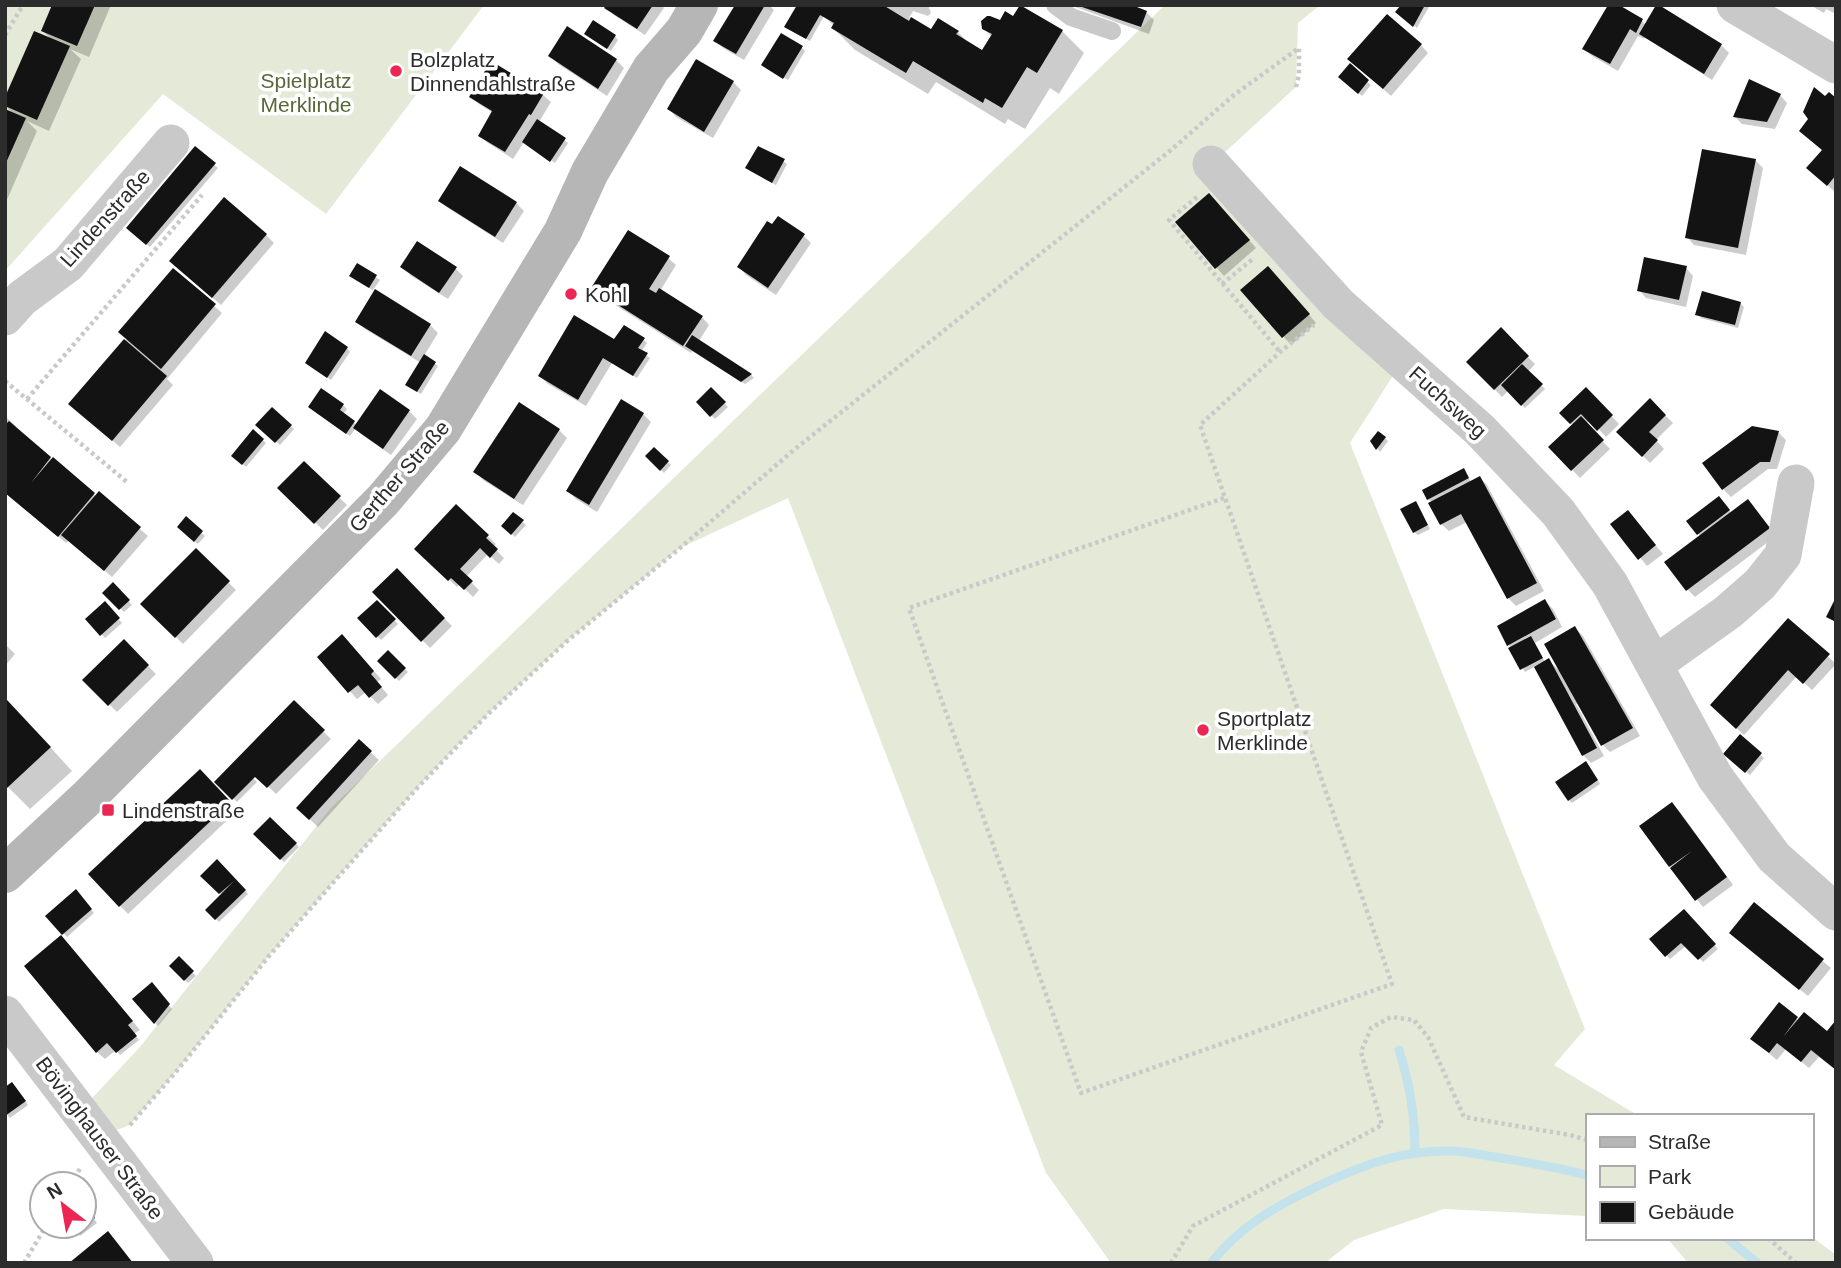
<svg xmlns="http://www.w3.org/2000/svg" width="1841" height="1268" font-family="Arial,sans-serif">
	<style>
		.green { fill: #e5ead8 }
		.shadow { fill: #0003 }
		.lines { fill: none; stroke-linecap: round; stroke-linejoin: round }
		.stream { stroke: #c3e2eb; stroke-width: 9 }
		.building { fill: #131313 }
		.path { stroke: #c9c9c9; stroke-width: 4.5; stroke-dasharray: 3.5 3.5; stroke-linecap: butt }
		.lane { stroke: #c9c9c9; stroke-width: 18 }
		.street { stroke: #c9c9c9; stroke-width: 37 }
		.secondary { stroke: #b6b6b6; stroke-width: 38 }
		.poi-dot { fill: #eb2653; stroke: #fff; stroke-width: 2.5 }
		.labels { text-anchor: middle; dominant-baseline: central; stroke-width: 7; stroke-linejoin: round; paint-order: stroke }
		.poi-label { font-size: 21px; fill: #2c2c2c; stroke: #fff; text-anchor: start }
		.park-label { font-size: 21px; fill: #566838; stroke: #fff }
		.street-label { font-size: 21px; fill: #2c2c2c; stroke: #fff }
	</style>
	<rect width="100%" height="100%" fill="#fff"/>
	<g class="green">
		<polygon points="5,5 484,5 326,214 163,94 5,271"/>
		<polygon points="1165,5 1320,5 1298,23 1296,87 1211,165 1403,360 1350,443 1585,1029 1554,1065 1639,1116 1587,1116 1587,1216 1444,1209 1354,1240 1325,1263 1111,1263 1046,1173 788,498 680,548 566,642 488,714 419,786 339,876 269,956 180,1067 130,1125 98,1137 80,1111 139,1048 331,808"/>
		<polygon points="1811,1236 1836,1255 1836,1263 1688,1263 1667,1238 1811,1238"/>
	</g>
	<g class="shadow">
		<polygon points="54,5 111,5 89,57 70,49 81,59 49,131 27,121 37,131 6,202 5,111 14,114 5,106 53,41 43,31"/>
		<polygon points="608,5 662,5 664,8 645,35 614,15 607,7"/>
		<polygon points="737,5 769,5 774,10 744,60 723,48 716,41"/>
		<polygon points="828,5 928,5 931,13 928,16 913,11 909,18 932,32 958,32 970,45 983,52 992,37 983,28 1014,18 1062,31 1084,53 1059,94 1050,88 1025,129 1008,119 1005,124 936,82 928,94 855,50 833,28 834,26 824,16 810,41 790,30"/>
		<polygon points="1070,5 1127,5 1146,12 1154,20 1149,34"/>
		<polygon points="1403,5 1430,5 1417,28 1398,12"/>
		<polygon points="1836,5 1836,14 1826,9 1824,13 1810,5"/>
		<polygon points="1642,21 1646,25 1721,45 1729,53 1712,80 1645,37 1644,39 1638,36 1618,71 1592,56 1584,49"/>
		<polygon points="568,29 616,60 624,68 607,96 558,64 551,56"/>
		<polygon points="615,36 618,40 611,51 589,37"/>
		<polygon points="1421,45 1428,53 1391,96 1357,66"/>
		<polygon points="802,48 805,51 788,80 764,65"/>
		<polygon points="697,61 733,82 741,90 713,138 676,117 669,109"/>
		<polygon points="492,64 543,95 551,102 539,122 568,143 555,163 524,142 513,159 488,143 480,136 493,113 479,104 471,97"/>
		<polygon points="1350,66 1371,85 1362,96 1340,77"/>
		<polygon points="1780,95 1787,103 1775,129 1742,124 1735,117"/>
		<polygon points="1826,99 1836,101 1835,192 1816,175 1824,150"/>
		<polygon points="195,149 218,168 150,247 128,228"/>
		<polygon points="1755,160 1763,168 1746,255 1694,245 1687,237"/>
		<polygon points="783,161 787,164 776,185 750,171"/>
		<polygon points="460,168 516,203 524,211 503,243 448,208 440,201"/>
		<polygon points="1217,203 1256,248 1224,276 1177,223"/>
		<polygon points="266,235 274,243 221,305 179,269"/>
		<polygon points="803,235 811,243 776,295 746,275 739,267"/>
		<polygon points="668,258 676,265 660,291 702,317 709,325 699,341 751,375 754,378 745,384 692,351 691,353 601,296 593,288"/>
		<polygon points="358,265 380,280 373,290 430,325 438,333 424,356 438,366 421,394 411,388 421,363 365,329 357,322 376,292 354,279"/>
		<polygon points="403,267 455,268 463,276 448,299 410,275"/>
		<polygon points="1686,268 1693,276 1686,307 1646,298 1639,290"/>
		<polygon points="173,270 222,313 167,379 173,385 120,447 71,404 127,339"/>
		<polygon points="1276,276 1316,323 1291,345 1243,290"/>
		<polygon points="1740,303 1744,307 1738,328 1701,318 1697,314"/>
		<polygon points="1501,330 1535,364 1528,372 1545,389 1525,408 1508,391 1502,397 1468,362"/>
		<polygon points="643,339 647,343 641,352 650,358 637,378 612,363 586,406 548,384 540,376"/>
		<polygon points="347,348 350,352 331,380 310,366"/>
		<polygon points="1586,389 1619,424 1606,437 1590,420 1586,424 1610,449 1580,478 1551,447 1573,426 1562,413"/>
		<polygon points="322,390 343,405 347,409 343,414 357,425 380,391 409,411 417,419 391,455 362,435 356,428 350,436 313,410"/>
		<polygon points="711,390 728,407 715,419 698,402"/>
		<polygon points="1650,400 1673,423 1656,440 1664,449 1650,463 1619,432"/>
		<polygon points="272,409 294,429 280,445 258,425"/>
		<polygon points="643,414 651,422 597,512 576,499 568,491"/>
		<polygon points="5,416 16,426 14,428 97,497 99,494 148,536 112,577 69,540 66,543 5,492"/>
		<polygon points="1753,428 1779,433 1786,440 1777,469 1768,469 1731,497 1723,489"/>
		<polygon points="559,430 567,438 523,505 483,480 476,472"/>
		<polygon points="253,431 266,443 246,467 233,456"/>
		<polygon points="1385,438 1388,441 1380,452 1372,441"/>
		<polygon points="654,449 671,465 664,473 647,456"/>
		<polygon points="304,463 347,505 323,530 280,488"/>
		<polygon points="1464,470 1471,482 1480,478 1487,485 1544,591 1516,606 1508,598 1467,522 1449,531 1441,524 1432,502 1428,499"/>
		<polygon points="1722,501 1731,513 1748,501 1776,536 1695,597 1687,589 1700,536 1688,521"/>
		<polygon points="1416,503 1430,529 1418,535 1414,532"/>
		<polygon points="456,507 496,544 493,547 504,558 499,564 488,554 466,577 479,590 473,597 460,584 457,587 416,549"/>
		<polygon points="1628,512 1663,554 1647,566 1612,524"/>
		<polygon points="513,514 526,525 515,537 503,526"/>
		<polygon points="186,519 205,536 198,544 179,527"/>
		<polygon points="196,550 236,590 183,644 143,604"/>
		<polygon points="397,571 452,626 430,648 375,592"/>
		<polygon points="113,584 132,605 124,612 105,593"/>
		<polygon points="1545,601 1553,609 1562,627 1535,643 1545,662 1549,661 1560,671 1575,628 1583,636 1640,736 1610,752 1603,745 1579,703 1576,704 1604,756 1591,763 1583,755 1536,666 1525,672 1509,645"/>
		<polygon points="377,602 398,624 381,640 360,619"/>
		<polygon points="105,604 122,623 105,638 88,619"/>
		<polygon points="1789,620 1836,664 1812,690 1797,676 1744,735 1720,713"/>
		<polygon points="124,642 156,674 117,712 85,680"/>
		<polygon points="5,644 15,654 5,666"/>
		<polygon points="350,644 381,679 377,682 388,695 378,704 366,692 357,699 319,657"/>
		<polygon points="388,652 408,672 399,681 379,661"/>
		<polygon points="294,703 331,739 276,794 239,758"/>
		<polygon points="29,724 72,771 30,809 5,784"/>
		<polygon points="1740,736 1764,758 1750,775 1725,754"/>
		<polygon points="359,742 379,760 318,827 298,808"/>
		<polygon points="236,761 257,782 237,802 216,782"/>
		<polygon points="1589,767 1600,784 1572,803 1569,800"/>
		<polygon points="200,771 237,811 128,914 90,874"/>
		<polygon points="1672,804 1680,812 1733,885 1703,907 1670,866"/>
		<polygon points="270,819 299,847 284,862 256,834"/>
		<polygon points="217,861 248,894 219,922 207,910 222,895 203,876"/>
		<polygon points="76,892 94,913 67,937 48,916"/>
		<polygon points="1755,905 1831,968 1808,996 1739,940"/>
		<polygon points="1684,911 1718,949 1703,962 1687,945 1670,959 1651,939"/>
		<polygon points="69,945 140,1030 134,1034 139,1040 120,1055 116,1050 105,1059 97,1052"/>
		<polygon points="179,959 196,976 188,983 171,966"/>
		<polygon points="155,988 172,1009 158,1026 135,999"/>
		<polygon points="1779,1005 1799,1021 1827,1034 1836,1023 1836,1070 1819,1057 1809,1068 1786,1049 1777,1060 1760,1046"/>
		<polygon points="15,1088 28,1105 10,1118 5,1112"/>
		<polygon points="84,1214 91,1215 97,1223 80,1236 72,1226 84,1226"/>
	</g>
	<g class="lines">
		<g class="stream">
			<path d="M1399,1050C1410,1085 1415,1115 1415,1153"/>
			<polyline points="1727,1238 1757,1263"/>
			<path d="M1211,1263C1240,1226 1276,1206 1318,1186C1363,1165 1401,1150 1451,1151C1463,1151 1476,1154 1488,1156C1521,1161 1554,1167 1587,1175"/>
		</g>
	</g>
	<g class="building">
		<polygon points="52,5 95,5 77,46 41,31"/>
		<polygon points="606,5 653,5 637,29 604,8"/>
		<polygon points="735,5 765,5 736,54 713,41"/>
		<polygon points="797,5 821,5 825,7 826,5 883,5 909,21 911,17 931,29 938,18 959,31 956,34 982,50 992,34 982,29 981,21 987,16 990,16 1000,20 1005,11 1013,16 1020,5 1063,30 1037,73 1027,67 1002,108 985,98 983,103 913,61 906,73 831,28 834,23 820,15 806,39 784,27"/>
		<polygon points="1132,5 1147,11 1141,27 1079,6"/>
		<polygon points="1401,5 1425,5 1413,27 1395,12"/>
		<polygon points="1608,5 1619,5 1643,19 1636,33 1630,29 1610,64 1582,49"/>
		<polygon points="1656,5 1659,5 1722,44 1704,74 1639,34"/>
		<polygon points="1387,14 1422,44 1383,89 1347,59"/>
		<polygon points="593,20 616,35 607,49 584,34"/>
		<polygon points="567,26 617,59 598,89 548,56"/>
		<polygon points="34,31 70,46 37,120 5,106 5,97"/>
		<polygon points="781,33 803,46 783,79 761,65"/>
		<polygon points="696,59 734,81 704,132 667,109"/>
		<polygon points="491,61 544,93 531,115 529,114 505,152 478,136 492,111 469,97"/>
		<polygon points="1350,63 1369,80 1358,94 1338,77"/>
		<polygon points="1749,79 1781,94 1767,122 1733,117"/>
		<polygon points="1814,87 1825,96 1829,92 1836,98 1836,175 1827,186 1806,168 1822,150 1799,131 1808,119 1803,112"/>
		<polygon points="5,109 26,118 5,165"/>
		<polygon points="537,119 566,138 550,162 522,142"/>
		<polygon points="195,146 216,163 146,245 126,228"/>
		<polygon points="758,146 785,159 772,183 745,168"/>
		<polygon points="1702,149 1756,159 1738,248 1685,238"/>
		<polygon points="460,166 517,202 495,237 438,201"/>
		<polygon points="1209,193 1250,240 1215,269 1175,222"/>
		<polygon points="224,197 267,234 212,298 169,261"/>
		<polygon points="778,216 805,234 768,288 737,267 767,221 772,224"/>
		<polygon points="628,230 670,256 649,289 656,293 659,288 703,316 683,346 591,288"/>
		<polygon points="417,241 457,267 439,293 400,267"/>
		<polygon points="1644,257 1687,266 1679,300 1637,291"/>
		<polygon points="357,263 377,275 369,288 349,276"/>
		<polygon points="1268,266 1310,314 1282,338 1240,290"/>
		<polygon points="173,268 216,304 161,369 118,332"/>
		<polygon points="375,289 431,324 411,356 355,322"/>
		<polygon points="1702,291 1741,302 1735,325 1695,315"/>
		<polygon points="574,315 614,339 624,325 645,338 638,348 648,353 633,376 603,358 578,400 538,376"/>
		<polygon points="1501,327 1529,356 1494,390 1466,362"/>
		<polygon points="325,331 348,347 327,378 305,363"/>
		<polygon points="692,335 752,374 741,382 685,346"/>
		<polygon points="124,339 167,376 112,441 68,404"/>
		<polygon points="424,354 436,362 417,392 405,385"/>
		<polygon points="1522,364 1543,384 1521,406 1501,385"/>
		<polygon points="711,387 726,402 710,417 696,402"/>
		<polygon points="1586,387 1613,415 1597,431 1581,414 1570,424 1559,413"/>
		<polygon points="321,388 344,404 340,410 355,421 346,434 308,407"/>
		<polygon points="380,389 410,410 383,449 353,428"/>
		<polygon points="1650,398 1666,415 1649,432 1658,440 1642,457 1616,432"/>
		<polygon points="621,399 644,413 589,505 566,491"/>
		<polygon points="519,402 560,429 514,499 473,472"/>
		<polygon points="272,407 292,425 275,443 255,425"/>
		<polygon points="1581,416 1604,440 1571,471 1548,447"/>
		<polygon points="9,421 51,457 31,483 53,457 95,493 58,537 5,493 5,425"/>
		<polygon points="1752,426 1779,431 1770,462 1760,462 1722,490 1702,463"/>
		<polygon points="253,429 264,439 242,465 231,456"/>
		<polygon points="1378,431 1386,437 1376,450 1370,441"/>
		<polygon points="654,447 669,461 660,471 645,456"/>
		<polygon points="304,461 341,496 314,524 277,488"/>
		<polygon points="1464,468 1469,478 1427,500 1422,490"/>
		<polygon points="1480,476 1537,583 1507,599 1461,514 1440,525 1428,503"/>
		<polygon points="99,491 141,527 104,571 61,535"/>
		<polygon points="1719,496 1730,510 1697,535 1686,521"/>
		<polygon points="1748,499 1770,528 1686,591 1664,562"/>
		<polygon points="1416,501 1428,525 1413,533 1400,509"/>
		<polygon points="456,504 489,535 486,538 498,549 490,558 480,548 460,569 473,581 464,590 451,578 448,581 414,549"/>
		<polygon points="1628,510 1656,545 1638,560 1610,524"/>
		<polygon points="513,512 524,520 511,535 501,526"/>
		<polygon points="186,516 203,531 194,542 177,527"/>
		<polygon points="196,548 230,581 175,638 140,604"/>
		<polygon points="397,568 445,618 421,642 372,592"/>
		<polygon points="113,582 130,600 119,610 102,593"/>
		<polygon points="1836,597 1836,622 1826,617"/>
		<polygon points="1545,599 1556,619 1507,646 1497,626"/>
		<polygon points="377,600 396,619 376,638 357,618"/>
		<polygon points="105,601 120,618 100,636 85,619"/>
		<polygon points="1788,618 1830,654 1803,684 1788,670 1736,729 1710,705"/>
		<polygon points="1575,626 1633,728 1601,746 1544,644"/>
		<polygon points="342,634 374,671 371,674 382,687 369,698 358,685 348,693 317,657"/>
		<polygon points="1531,636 1543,658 1520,670 1508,648"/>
		<polygon points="124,639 149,665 108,706 82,680"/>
		<polygon points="388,650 406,668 395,679 377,661"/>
		<polygon points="1549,658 1597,748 1582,756 1534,667"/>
		<polygon points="7,700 51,747 7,788 5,787 5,701"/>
		<polygon points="294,700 325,730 267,788 255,777 232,800 214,782"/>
		<polygon points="1740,734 1762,753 1745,773 1723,754"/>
		<polygon points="359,739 372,751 309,820 296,808"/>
		<polygon points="1586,761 1598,780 1568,801 1555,782"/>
		<polygon points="200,769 231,802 119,907 88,874"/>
		<polygon points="1672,802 1727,877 1695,901 1670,868 1692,851 1669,867 1639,826"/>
		<polygon points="270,817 297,843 280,860 253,834"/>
		<polygon points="217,859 246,890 215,920 205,910 234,881 219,894 200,876"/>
		<polygon points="76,889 92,909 62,935 45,916"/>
		<polygon points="1754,902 1824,959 1799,990 1729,933"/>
		<polygon points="1684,909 1716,944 1698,960 1681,943 1665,957 1649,939"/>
		<polygon points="61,935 133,1021 128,1025 137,1036 116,1053 107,1043 96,1053 24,966"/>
		<polygon points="179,956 194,971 184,981 169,966"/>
		<polygon points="152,982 170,1004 154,1024 132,999"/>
		<polygon points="1779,1002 1798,1017 1783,1037 1804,1012 1827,1031 1836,1020 1836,1070 1811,1050 1801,1062 1777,1043 1769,1053 1750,1039"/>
		<polygon points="12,1082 26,1101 5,1116 5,1087"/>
		<polygon points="88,1209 95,1218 76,1233 70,1226 84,1226 84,1212"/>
		<polygon points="108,1231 133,1263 69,1263"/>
	</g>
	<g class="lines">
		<g class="path">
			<polyline points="5,35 23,5"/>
			<polyline points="1296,87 1299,75 1299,48"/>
			<polyline points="1197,197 1169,220 1280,352"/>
			<polyline points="1222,284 1254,258"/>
			<polyline points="5,381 127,482"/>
			<polyline points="27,399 202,195"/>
			<polyline points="1224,498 909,608 1081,1093 1392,984 1200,425 1280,352 1314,325"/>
			<polyline points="130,1125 180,1067 269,956 339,876 419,786 488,714 566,642 680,548 795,449 1171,150 1234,95 1299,48"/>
			<polyline points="71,1184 81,1167"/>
			<polyline points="1768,1238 1796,1263"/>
			<polyline points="24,1263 46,1226"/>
			<polyline points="1171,1263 1193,1226 1382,1125 1361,1052 1371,1028 1391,1017 1414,1020 1428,1037 1464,1117 1570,1135 1587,1140"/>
		</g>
		<polyline class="lane" points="1055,5 1071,17 1112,31"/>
		<g class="street">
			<polyline points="1735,5 1836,65"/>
			<polyline points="1211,164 1338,304 1480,430 1558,512 1610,584 1715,777 1774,857 1836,912"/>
			<polyline points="5,317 22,298 68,264 171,143"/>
			<polyline points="1655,664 1728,612 1760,584 1783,555 1796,483"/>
			<polyline points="5,1014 195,1263"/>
		</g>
		<polyline class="secondary" points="5,874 88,797 383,500 443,429 563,231 590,172 651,69 684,31 699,5"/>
	</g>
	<g class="poi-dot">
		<circle cx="396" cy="71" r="7"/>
		<circle cx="571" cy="294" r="7"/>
		<circle cx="1203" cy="730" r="7"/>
		<rect x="101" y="803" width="14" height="14" rx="3.5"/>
	</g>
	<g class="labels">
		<g class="poi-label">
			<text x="410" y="59">Bolzplatz<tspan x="410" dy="24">Dinnendahlstraße</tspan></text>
			<text x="585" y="294">Kohl</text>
			<text x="1217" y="718">Sportplatz<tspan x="1217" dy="24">Merklinde</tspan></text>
			<text x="122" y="810">Lindenstraße</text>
		</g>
		<g class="park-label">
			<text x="306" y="80">Spielplatz<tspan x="306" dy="24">Merklinde</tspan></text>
		</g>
		<g class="street-label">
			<text transform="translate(105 218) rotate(-48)">Lindenstraße</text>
			<text transform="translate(1448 402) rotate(42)">Fuchsweg</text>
			<text transform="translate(399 476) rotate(-49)">Gerther Straße</text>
			<text transform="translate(100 1138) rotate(53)">Bövinghauser Straße</text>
		</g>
	</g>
	<rect width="1841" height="1268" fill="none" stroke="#2c2c2c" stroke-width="14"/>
	<rect x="1586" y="1114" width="228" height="126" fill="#ffffff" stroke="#ababab" stroke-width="2"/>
	<rect x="1600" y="1137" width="35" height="10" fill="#b6b6b6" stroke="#ababab" stroke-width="2"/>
	<text x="1648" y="1149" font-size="21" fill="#2c2c2c">Straße</text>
	<rect x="1600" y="1166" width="35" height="21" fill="#e5ead8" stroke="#ababab" stroke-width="2"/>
	<text x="1648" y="1184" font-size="21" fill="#2c2c2c">Park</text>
	<rect x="1600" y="1202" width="35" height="21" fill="#131313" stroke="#ababab" stroke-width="2"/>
	<text x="1648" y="1219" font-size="21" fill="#2c2c2c">Gebäude</text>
	<g transform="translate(63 1205) rotate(329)"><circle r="33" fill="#ffffff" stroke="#ababab" stroke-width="2"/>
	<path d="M0-5L12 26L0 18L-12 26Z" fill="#eb2653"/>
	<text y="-10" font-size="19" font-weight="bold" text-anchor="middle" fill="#2c2c2c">N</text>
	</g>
</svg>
